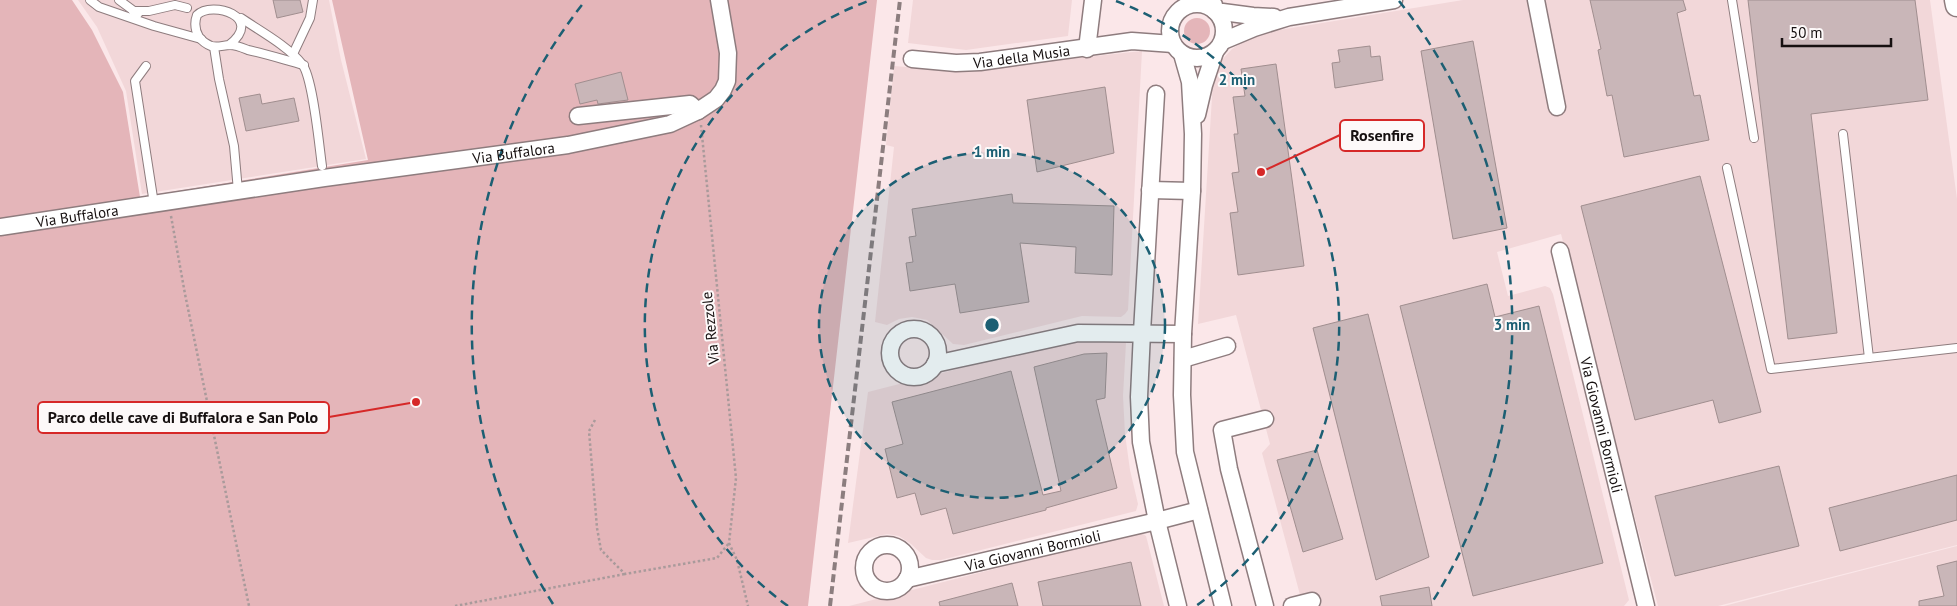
<svg xmlns="http://www.w3.org/2000/svg" width="1957" height="606" font-family="'PT Sans',sans-serif">
	<style>
		.built { fill: #f2d7d9 }
		.green { fill: #e4b5b9 }
		.building { fill: #c9b6b8; stroke: #a08e8f }
		.lines { fill: none; stroke-linecap: round; stroke-linejoin: round }
		.lane-casing { stroke: #8e7c7e; stroke-width: 10 }
		.street-casing { stroke: #8e7c7e; stroke-width: 19 }
		.secondary-casing { stroke: #8e7c7e; stroke-width: 25 }
		.path { stroke: #a99a9b; stroke-width: 2.5; stroke-dasharray: 2.5 2.5; stroke-linecap: butt }
		.lane { stroke: #fff; stroke-width: 8 }
		.street { stroke: #fff; stroke-width: 16 }
		.secondary { stroke: #fff; stroke-width: 22 }
		.rail { stroke: #8c7e7f; stroke-width: 4; stroke-dasharray: 8 4; stroke-linecap: butt }
		.ring { fill: none; stroke: #1c5f73; stroke-width: 2.5; stroke-dasharray: 9 6 }
		.labels { text-anchor: middle; dominant-baseline: central; stroke-width: 4; stroke-linejoin: round; paint-order: stroke }
		.street-label { font-size: 15px; fill: #161010; stroke: #fdf9f9 }
		.centre { fill: #1c5f73; stroke: #fdf9f9; stroke-width: 2.5 }
		.ring-label { font-size: 15px; text-anchor: middle; font-weight: bold; fill: #1c5f73; stroke: #fdf9f9; stroke-width: 4; stroke-linejoin: round; paint-order: stroke }
		.leader { fill: none; stroke: #d62828; stroke-width: 2 }
		.callout-dot { fill: #d62828; stroke: #fdf9f9; stroke-width: 2 }
		.callout { fill: #fdf9f9; stroke: #d62828; stroke-width: 2 }
		.callout-label { font-size: 16px; text-anchor: middle; font-weight: bold; fill: #161010 }
	</style>
	<rect width="100%" height="100%" fill="#fbe7e9"/>
	<g class="built">
		<polygon points="78,0 329,0 341,60 366,159 142,194 126,91 97,27"/>
		<polygon points="913,0 1072,0 1068,36 966,50 908,43"/>
		<polygon points="1463,0 1930,0 1957,199 1957,545 1718,606 1658,606 1561,234 1497,252 1508,296 1545,286 1550,288 1553,294 1629,600 1624,606 1303,606 1262,453 1270,444 1236,315 1198,324 1213,81 1219,63 1232,49 1247,39 1267,32"/>
		<polygon points="1142,51 1128,310 1125,314 1121,317 1082,316 964,345 953,344 927,320 912,317 899,319 887,325 875,322 894,147 886,145 894,66 958,71"/>
		<polygon points="1122,338 1126,343 1123,396 1125,434 1130,470 1138,504 1136,511 941,560 932,560 926,558 911,544 899,536 887,534 848,543 868,392 1051,345 1082,339"/>
		<polygon points="1140,532 1146,536 1164,606 849,606"/>
		<polygon points="1957,546 1957,606 1724,606"/>
	</g>
	<g class="green">
		<polygon points="0,0 72,0 92,30 123,92 140,197 368,160 332,0 877,0 808,606 0,606"/>
		<circle cx="1197" cy="31" r="13"/>
	</g>
	<g class="building">
		<polygon points="273,0 300,0 303,12 277,18"/>
		<polygon points="1590,0 1683,0 1686,10 1677,13 1694,96 1700,95 1709,140 1624,157 1612,95 1607,96 1598,50 1601,49"/>
		<polygon points="1748,0 1915,0 1928,100 1811,114 1837,333 1788,339"/>
		<polygon points="1473,41 1507,228 1453,239 1421,51"/>
		<polygon points="1370,46 1371,57 1380,56 1383,80 1335,88 1332,63 1340,62 1338,50"/>
		<polygon points="1276,64 1304,266 1238,275 1230,213 1238,212 1232,173 1239,172 1234,134 1238,134 1233,97 1245,96 1241,69"/>
		<polygon points="621,72 628,100 598,104 597,100 580,104 575,84"/>
		<polygon points="1105,87 1114,153 1037,172 1027,100"/>
		<polygon points="260,94 262,104 294,98 299,121 246,131 239,98"/>
		<polygon points="1700,176 1761,412 1719,423 1713,400 1635,420 1581,206"/>
		<polygon points="1012,194 1013,203 1114,206 1112,275 1075,273 1076,247 1020,243 1029,302 960,313 955,284 910,291 906,263 913,262 909,237 916,236 912,209"/>
		<polygon points="1487,284 1495,317 1539,306 1603,563 1473,596 1400,306"/>
		<polygon points="1368,314 1429,557 1376,580 1313,328"/>
		<polygon points="1107,353 1105,398 1096,400 1117,488 1046,508 1046,510 953,534 946,508 921,515 915,493 897,498 885,449 903,444 892,402 1011,371 1043,495 1061,491 1034,367 1084,354"/>
		<polygon points="1317,450 1343,539 1303,552 1277,460"/>
		<polygon points="1779,466 1799,546 1675,576 1655,496"/>
		<polygon points="1957,475 1957,520 1840,551 1829,508"/>
		<polygon points="1957,561 1957,606 1919,606 1919,601 1944,596 1937,566"/>
		<polygon points="1131,562 1141,606 1043,606 1038,582"/>
		<polygon points="1012,583 1018,606 940,606 939,602"/>
		<polygon points="1429,587 1432,606 1382,606 1380,596"/>
	</g>
	<g class="lines">
		<g class="lane-casing">
			<g id="lane">
				<polyline points="90,0 99,7 154,26 201,39"/>
				<polyline points="119,0 138,14"/>
				<polyline points="1732,0 1754,138"/>
				<polyline points="133,11 149,11 175,5 187,8"/>
				<path d="M241,18C260,31 288,46 302,64C313,77 319,145 322,166"/>
				<path d="M229,45C265,17 212,0 197,15C194,23 195,30 199,37C202,41 206,44 211,46C219,48 223,45 230,45C236,45 243,48 248,50C267,54 285,60 304,65"/>
				<polyline points="214,47 219,79 234,146 238,191"/>
				<polyline points="293,54 310,18 313,0"/>
				<polyline points="146,66 135,81 154,204"/>
				<polyline points="1843,134 1869,358"/>
				<polyline points="1727,168 1771,369 1957,348"/>
			</g>
		</g>
		<g class="street-casing">
			<g id="street">
				<polyline points="1536,0 1557,107"/>
				<circle cx="1197" cy="31" r="27"/>
				<polyline points="1214,5 1215,11 1253,16 1274,17"/>
				<polyline points="1223,41 1254,28 1289,17 1394,0"/>
				<polyline points="1087,49 1093,0"/>
				<polyline points="1182,54 1190,82 1193,134 1192,191 1183,334 1182,395 1185,452 1223,606"/>
				<path id="s1" d="M912,59L956,63L980,62L1132,41L1173,44"/>
				<polyline points="1156,94 1142,332 1139,397 1141,442 1157,521 1178,606"/>
				<polyline points="1197,115 1204,85 1215,52"/>
				<polyline points="578,116 690,104 698,111"/>
				<polyline points="1150,190 1192,191"/>
				<path id="s2" d="M0,227L324,178L568,145L670,124L698,111L716,99L723,90L727,81L728,53L719,0"/>
				<path id="s3" d="M1560,251L1646,606"/>
				<circle cx="914" cy="353" r="24"/>
				<polyline points="1183,359 1227,346"/>
				<polyline points="935,364 1078,333 1183,334"/>
				<polyline points="1265,419 1222,430 1229,469 1265,606"/>
				<circle cx="887" cy="568" r="23"/>
				<path id="s4" d="M907,579L1157,521L1199,510"/>
				<polyline points="1292,606 1312,601"/>
			</g>
		</g>
		<g class="secondary-casing">
			<polyline id="secondary" points="1956,0 1957,5"/>
		</g>
		<g class="path">
			<polyline points="701,125 736,478 729,543 737,560 748,606"/>
			<polyline points="171,216 185,294 249,606"/>
			<polyline points="595,420 589,431 597,528 601,550 625,574 717,558 729,543"/>
			<polyline points="455,606 625,574"/>
		</g>
		<use href="#lane" class="lane"/>
		<use href="#street" class="street"/>
		<use href="#secondary" class="secondary"/>
		<polyline class="rail" points="830,606 900,0"/>
	</g>
	<circle cx="992" cy="325" r="173" fill="#1c5f73" fill-opacity=".12"/>
	<g class="ring">
		<circle cx="992" cy="325" r="173"/>
		<path d="M788 606A347 347 0 0 1 868 1M1116 1A347 347 0 0 1 1196 606"/>
		<path d="M553 604A520 520 0 0 1 585 1M1399 1A520 520 0 0 1 1431 604"/>
	</g>
	<g class="labels">
		<g class="street-label">
			<text stroke="none"><textPath href="#s1" startOffset="110">Via della Musia</textPath></text>
			<text stroke="none"><textPath href="#s2" startOffset="519">Via Buffalora</textPath></text>
			<text stroke="none"><textPath href="#s2" startOffset="78">Via Buffalora</textPath></text>
			<text transform="translate(710 328) rotate(-96)">Via Rezzole</text>
			<text stroke="none"><textPath href="#s3" startOffset="179">Via Giovanni Bormioli</textPath></text>
			<text stroke="none"><textPath href="#s4" startOffset="129">Via Giovanni Bormioli</textPath></text>
		</g>
	</g>
	<circle cx="992" cy="325" r="8" class="centre"/>
	<g class="ring-label">
		<text x="1237" y="85">2 min</text>
		<text x="992" y="157">1 min</text>
		<text x="1512" y="330">3 min</text>
	</g>
	<path class="leader" d="M1261 172L1340 135M416 402L329 417"/>
	<g class="callout-dot">
		<circle cx="1261" cy="172" r="5"/>
		<circle cx="416" cy="402" r="5"/>
	</g>
	<g class="callout">
		<rect x="1340" y="120" width="84" height="31" rx="5"/>
		<rect x="38" y="402" width="291" height="31" rx="5"/>
	</g>
	<g class="callout-label">
		<text x="1382" y="141">Rosenfire</text>
		<text x="183" y="423">Parco delle cave di Buffalora e San Polo</text>
	</g>
	<path d="M1782 38v8h109v-8" fill="none" stroke="#161010" stroke-width="2.5"/>
	<text x="1790" y="38" font-size="15" fill="#161010" stroke="#fdf9f9" stroke-width="4" paint-order="stroke">50 m</text>
</svg>
